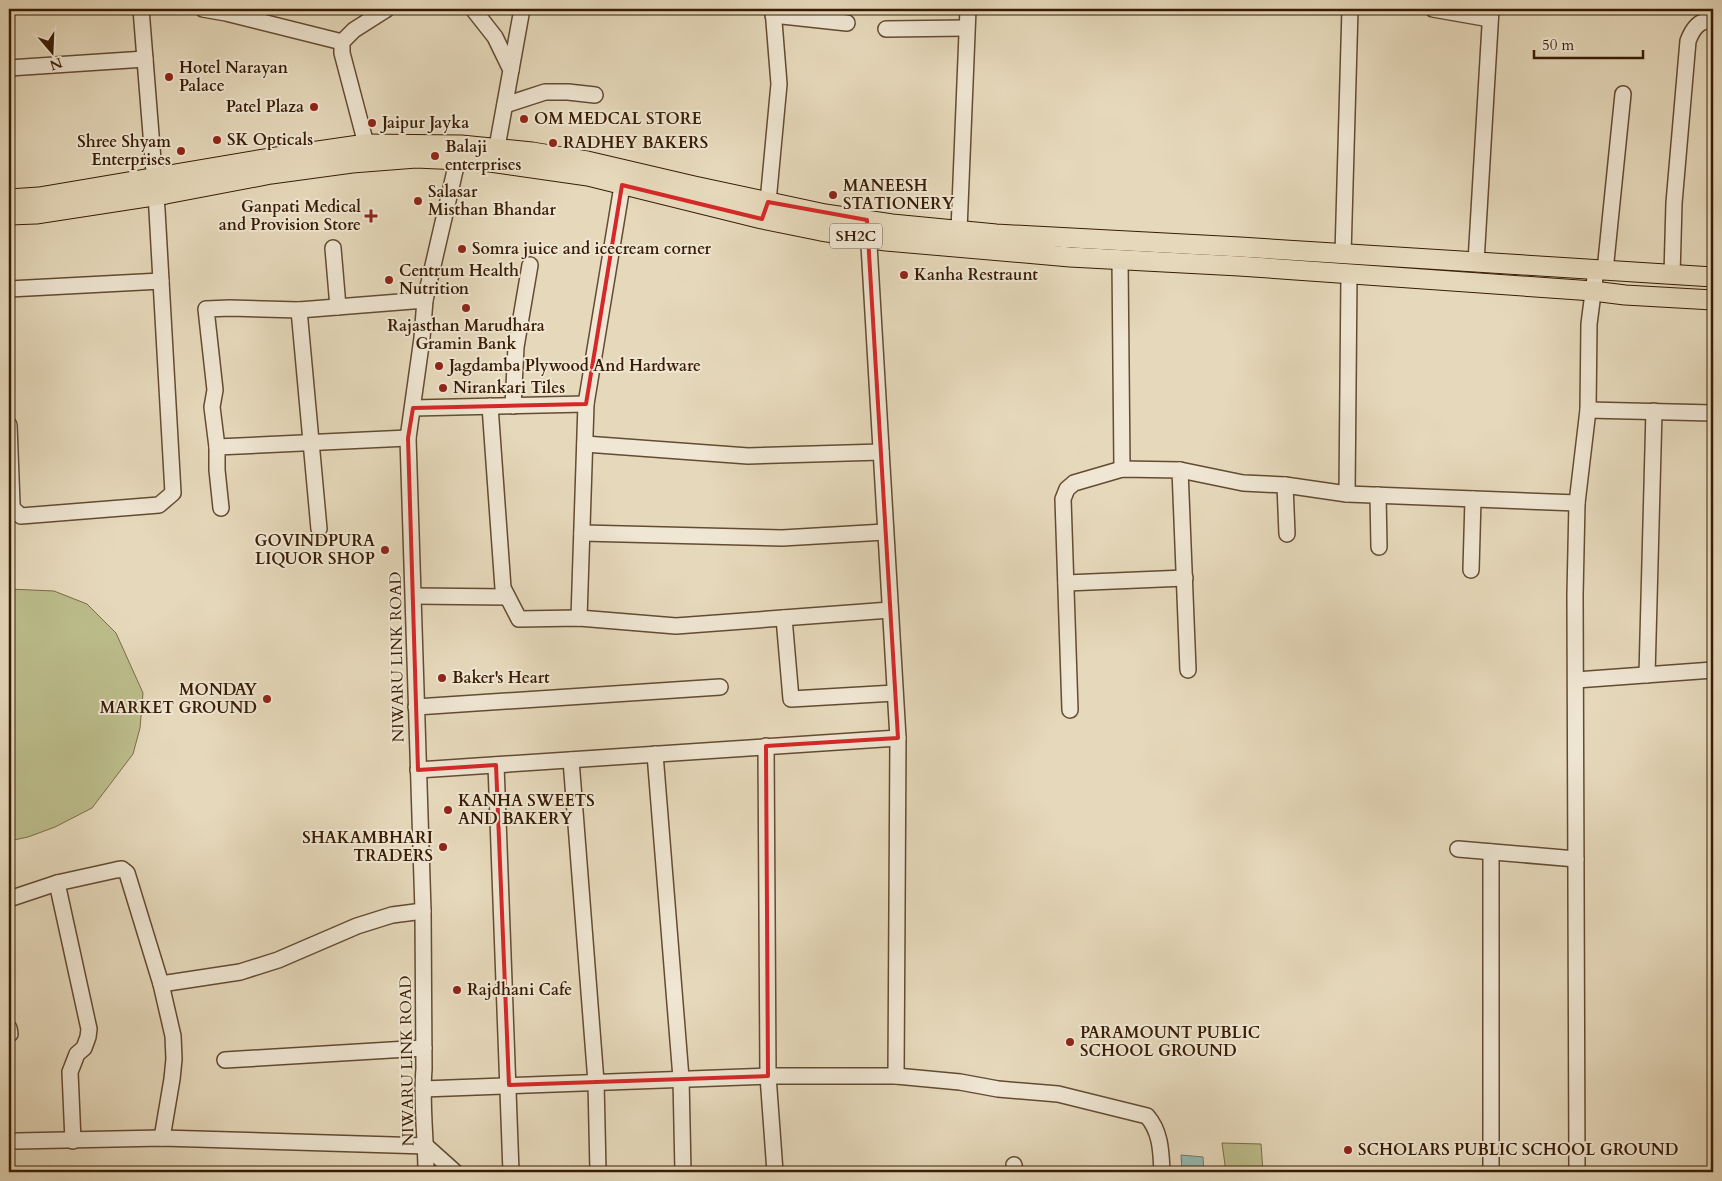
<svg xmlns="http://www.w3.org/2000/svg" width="1722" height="1181" font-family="Cardo,serif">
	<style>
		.grass { fill: #bcbd8b; stroke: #7a6c48 }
		.water { fill: url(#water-ripples); stroke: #707b6c }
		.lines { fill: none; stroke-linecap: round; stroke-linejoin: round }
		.minor-casing { stroke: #644b32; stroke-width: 18 }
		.major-casing { stroke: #381c04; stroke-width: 21 }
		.minor { stroke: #efe6d3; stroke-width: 15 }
		.major { stroke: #e6d9bb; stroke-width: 19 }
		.marked { fill: none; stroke: #d62828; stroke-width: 4; stroke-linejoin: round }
		.poi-dot { fill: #8f2418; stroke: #efe6d3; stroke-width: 2 }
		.labels { text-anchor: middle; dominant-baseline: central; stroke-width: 4; stroke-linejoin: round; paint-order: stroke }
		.shield { fill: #efe6d3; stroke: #6f5942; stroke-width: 1 }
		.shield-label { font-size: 15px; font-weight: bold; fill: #381c04 }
		.poi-label { font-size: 16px; font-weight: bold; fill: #381c04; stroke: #efe6d3; text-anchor: start }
		.street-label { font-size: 16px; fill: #381c04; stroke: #efe6d3 }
	</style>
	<defs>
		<pattern id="water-ripples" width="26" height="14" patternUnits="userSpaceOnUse" patternTransform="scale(1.25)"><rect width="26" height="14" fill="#96bab1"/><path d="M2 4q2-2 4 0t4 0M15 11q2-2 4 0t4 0" fill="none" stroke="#829f97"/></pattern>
	</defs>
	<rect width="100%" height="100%" fill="#e6d9bb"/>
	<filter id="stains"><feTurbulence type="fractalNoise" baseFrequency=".004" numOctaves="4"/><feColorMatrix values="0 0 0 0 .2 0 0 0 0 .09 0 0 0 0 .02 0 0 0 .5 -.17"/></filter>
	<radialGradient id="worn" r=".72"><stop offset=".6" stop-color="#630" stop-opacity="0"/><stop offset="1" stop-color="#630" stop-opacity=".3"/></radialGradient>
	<g class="grass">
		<polygon points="9,589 54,591 87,604 116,633 143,693 140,728 133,754 92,808 55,827 28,837 9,841"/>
		<polygon points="1222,1143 1261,1144 1263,1172 1226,1172"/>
	</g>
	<polygon class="water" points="1181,1155 1203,1157 1204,1172 1182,1172"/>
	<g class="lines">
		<g class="minor-casing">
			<g id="minor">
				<polyline points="203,9 226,13 342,42"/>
				<polyline points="473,9 495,37 511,70 495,158"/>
				<polyline points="1433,9 1490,19"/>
				<polyline points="773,15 847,23"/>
				<polyline points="886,29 966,28"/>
				<polyline points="9,68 145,59"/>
				<polyline points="511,70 522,9"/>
				<polyline points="505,105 545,92 568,92 595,95"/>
				<polyline points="366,144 342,53 342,42 354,30 387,9"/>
				<polyline points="764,212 768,202 779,84 773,9"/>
				<polyline points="868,228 898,738 896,1076"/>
				<polyline points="959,230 968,9"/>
				<polyline points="333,248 338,307"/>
				<polyline points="1343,254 1350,9"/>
				<polyline points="1120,260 1122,469"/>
				<polyline points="1476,262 1491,9"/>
				<polyline points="1605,271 1623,94"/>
				<path d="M1672,275L1674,203L1688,41C1693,28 1699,20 1713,20"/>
				<polyline points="9,289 161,281"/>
				<polyline points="299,310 319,529"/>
				<polyline points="490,406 503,588 519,619 579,618 676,626 890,610"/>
				<polyline points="513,406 516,347 530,265"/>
				<polyline points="413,408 586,404"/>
				<polyline points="1588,410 1713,413"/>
				<polyline points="9,425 12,504 13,509 21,516 159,505 173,493 157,210 141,9"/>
				<polyline points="585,444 748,456 881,452"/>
				<polyline points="217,447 212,407 215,390 206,309 230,308 299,310 425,300"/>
				<polyline points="1180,470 1243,483 1285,485 1347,494 1577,503"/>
				<polyline points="1285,485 1287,534"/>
				<polyline points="1347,494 1349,274"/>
				<polyline points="1378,495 1379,547"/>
				<polyline points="221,508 217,470 217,447 408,438"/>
				<polyline points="582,533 782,538 885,532"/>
				<polyline points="1471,570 1473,499"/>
				<polyline points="1066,583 1185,578"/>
				<polyline points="414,596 507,597"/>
				<polyline points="579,618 586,404 624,174"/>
				<polyline points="784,618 791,699 895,693"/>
				<polyline points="1647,675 1654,411"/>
				<polyline points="1576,680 1713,670"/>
				<polyline points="416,707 720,687"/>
				<polyline points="1070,710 1063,499 1067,489 1074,483 1122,469 1180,470 1188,670"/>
				<polyline points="766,746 768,1076 775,1172"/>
				<polyline points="655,754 681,1078 683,1172"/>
				<polyline points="571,760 596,1082 598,1172"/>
				<polyline points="496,765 511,1172"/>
				<polyline points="418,770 898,738"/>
				<polyline points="1458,849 1576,859"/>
				<polyline points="1491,852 1491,1172"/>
				<polyline points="57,883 89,1029 88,1037 84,1048 77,1054 70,1072 73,1141"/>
				<polyline points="9,899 57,883 116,870 122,869 127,873 161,984 173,1036 174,1059 172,1079 162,1138"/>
				<polyline points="161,984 240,972 278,960 357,926 392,915 423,911"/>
				<polyline points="9,1028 10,1034"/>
				<polyline points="225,1060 424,1048"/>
				<path d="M423,1089L768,1076H896L960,1082L998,1089L1058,1094L1147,1116C1161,1132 1161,1152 1162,1172"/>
				<polyline points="17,1141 162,1138 426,1146 455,1172"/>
				<polyline points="1014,1165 1015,1172"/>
				<path d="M426,1172C426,1138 421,1103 424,1069L423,911L408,438L422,338L425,300L460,149"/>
				<polyline points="1577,1172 1575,595 1577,503 1588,410 1589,324 1596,270"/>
			</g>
		</g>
		<g class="major-casing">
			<g id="major">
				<polyline points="9,199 39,197 270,158 366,144 461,145 532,152 587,161 694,186 825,214 892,224 996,234 1240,247 1713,277"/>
				<polyline points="9,215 36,214 166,194 271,174 352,163 416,158 483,161 588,176 762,219 821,231 886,241 1070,257 1239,266 1593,291 1625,295 1713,300"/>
			</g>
		</g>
		<use href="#minor" class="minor"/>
		<use href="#major" class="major"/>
	</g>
	<path class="marked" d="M622,185L762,219L768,202L867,220L898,738L766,746L768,1076L509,1085L496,765L418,770L408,438L413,408L586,404Z"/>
	<g class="poi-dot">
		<circle cx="169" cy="77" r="5"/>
		<circle cx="314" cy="107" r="5"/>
		<circle cx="524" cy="119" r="5"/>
		<circle cx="372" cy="123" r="5"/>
		<circle cx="217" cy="140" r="5"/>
		<circle cx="553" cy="143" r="5"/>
		<circle cx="181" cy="151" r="5"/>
		<circle cx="435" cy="156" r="5"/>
		<circle cx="833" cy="195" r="5"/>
		<circle cx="418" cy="201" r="5"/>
		<path d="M368.5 208.5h5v5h5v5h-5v5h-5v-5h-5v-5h5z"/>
		<circle cx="462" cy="249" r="5"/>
		<circle cx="904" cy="275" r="5"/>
		<circle cx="389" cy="280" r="5"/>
		<circle cx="466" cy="308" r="5"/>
		<circle cx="439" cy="366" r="5"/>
		<circle cx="443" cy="388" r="5"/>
		<circle cx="385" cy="550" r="5"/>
		<circle cx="442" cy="678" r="5"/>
		<circle cx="267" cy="699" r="5"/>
		<circle cx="448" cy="810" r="5"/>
		<circle cx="443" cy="847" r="5"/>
		<circle cx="457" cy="990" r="5"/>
		<circle cx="1070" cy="1042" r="5"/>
		<circle cx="1348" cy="1150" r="5"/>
	</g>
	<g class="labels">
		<rect class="shield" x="830" y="223.5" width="52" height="25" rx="4"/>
		<g class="shield-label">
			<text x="856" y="236">SH2C</text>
		</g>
		<g class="poi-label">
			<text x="179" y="68">Hotel Narayan<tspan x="179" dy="18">Palace</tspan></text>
			<text x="304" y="107" text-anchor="end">Patel Plaza</text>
			<text x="534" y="119">OM MEDCAL STORE</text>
			<text x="382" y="123">Jaipur Jayka</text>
			<text x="227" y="140">SK Opticals</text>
			<text x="171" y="142" text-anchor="end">Shree Shyam<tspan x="171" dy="18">Enterprises</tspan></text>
			<text x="563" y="143">RADHEY BAKERS</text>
			<text x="445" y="147">Balaji<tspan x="445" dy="18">enterprises</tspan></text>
			<text x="843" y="186">MANEESH<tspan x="843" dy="18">STATIONERY</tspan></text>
			<text x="428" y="192">Salasar<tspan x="428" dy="18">Misthan Bhandar</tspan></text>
			<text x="361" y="207" text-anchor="end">Ganpati Medical<tspan x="361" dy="18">and Provision Store</tspan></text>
			<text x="472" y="249">Somra juice and icecream corner</text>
			<text x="399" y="271">Centrum Health<tspan x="399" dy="18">Nutrition</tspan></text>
			<text x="914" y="275">Kanha Restraunt</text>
			<text x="466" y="326" text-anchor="middle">Rajasthan Marudhara<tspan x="466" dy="18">Gramin Bank</tspan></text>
			<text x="449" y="366">Jagdamba Plywood And Hardware</text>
			<text x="453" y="388">Nirankari Tiles</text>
			<text x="375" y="541" text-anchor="end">GOVINDPURA<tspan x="375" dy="18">LIQUOR SHOP</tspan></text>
			<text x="452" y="678">Baker's Heart</text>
			<text x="257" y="690" text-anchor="end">MONDAY<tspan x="257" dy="18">MARKET GROUND</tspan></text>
			<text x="458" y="801">KANHA SWEETS<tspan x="458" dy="18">AND BAKERY</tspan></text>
			<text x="433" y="838" text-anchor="end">SHAKAMBHARI<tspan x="433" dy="18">TRADERS</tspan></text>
			<text x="467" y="990">Rajdhani Cafe</text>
			<text x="1080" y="1033">PARAMOUNT PUBLIC<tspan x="1080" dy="18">SCHOOL GROUND</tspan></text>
			<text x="1358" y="1150">SCHOLARS PUBLIC SCHOOL GROUND</text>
		</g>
		<g class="street-label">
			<text transform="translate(397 657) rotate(-91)">NIWARU LINK ROAD</text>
			<text transform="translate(407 1061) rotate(-91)">NIWARU LINK ROAD</text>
		</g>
	</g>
	<rect width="1722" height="1181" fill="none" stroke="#e6d9bb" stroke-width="30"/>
	<rect x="10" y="10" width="1702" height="1161" fill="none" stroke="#381c04" stroke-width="2.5"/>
	<rect x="15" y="15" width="1692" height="1151" fill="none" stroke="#381c04"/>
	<g transform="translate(52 52) rotate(161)" stroke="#efe6d3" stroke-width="4" paint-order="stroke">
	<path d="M0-4L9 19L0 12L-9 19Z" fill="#381c04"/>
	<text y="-8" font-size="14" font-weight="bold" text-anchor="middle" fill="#381c04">N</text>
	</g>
	<path d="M1534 50v8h109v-8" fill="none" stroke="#381c04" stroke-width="2.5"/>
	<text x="1542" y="50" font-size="15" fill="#381c04" stroke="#efe6d3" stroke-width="4" paint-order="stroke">50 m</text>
	<rect width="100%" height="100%" filter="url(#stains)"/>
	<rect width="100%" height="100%" fill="url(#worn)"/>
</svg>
